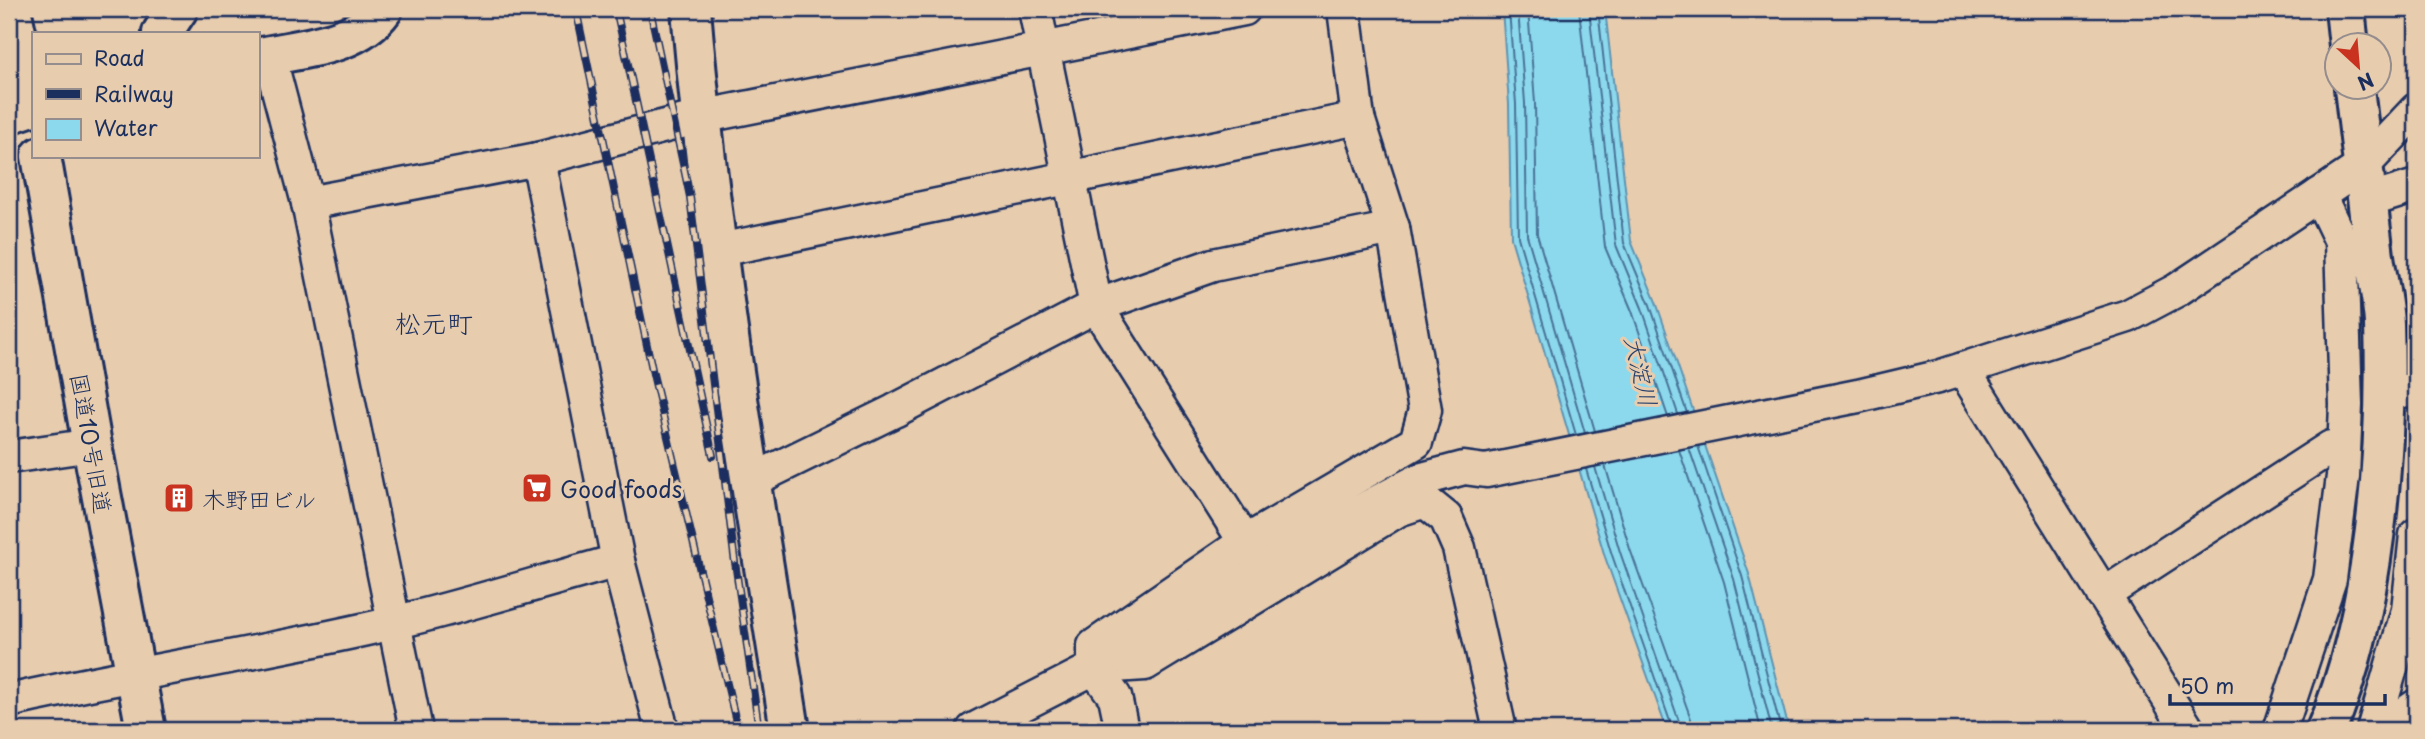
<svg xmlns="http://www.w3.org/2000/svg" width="2425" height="739" font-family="'Playpen Sans','Klee One',sans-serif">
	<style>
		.water { fill: #8cd8ec; stroke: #5f94b3; stroke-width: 2 }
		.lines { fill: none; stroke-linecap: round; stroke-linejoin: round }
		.shore { stroke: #487397; stroke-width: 2 }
		.minor-casing { stroke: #1b2f5e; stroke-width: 37 }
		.tertiary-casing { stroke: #1b2f5e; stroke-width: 44 }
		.secondary-casing { stroke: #1b2f5e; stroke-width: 44 }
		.primary-casing { stroke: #1b2f5e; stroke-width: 44 }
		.minor { stroke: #e7ccae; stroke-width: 32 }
		.tertiary { stroke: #e7ccae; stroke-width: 38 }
		.secondary { stroke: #e7ccae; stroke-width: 38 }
		.primary { stroke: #e7ccae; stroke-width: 38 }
		.rail-casing { stroke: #1b2f5e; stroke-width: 8 }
		.rail { stroke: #e7ccae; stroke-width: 5; stroke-dasharray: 16; stroke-linecap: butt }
		.labels { text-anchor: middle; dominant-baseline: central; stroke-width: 6; stroke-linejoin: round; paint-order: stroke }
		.street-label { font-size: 23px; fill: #1b2f5e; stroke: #e7ccae }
		.poi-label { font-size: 23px; fill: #1b2f5e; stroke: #e7ccae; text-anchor: start }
		.water-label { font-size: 24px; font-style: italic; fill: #26406c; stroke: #e7ccae }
		.quarter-label { font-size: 26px; fill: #1b2f5e; stroke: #e7ccae }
	</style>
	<rect width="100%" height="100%" fill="#e7ccae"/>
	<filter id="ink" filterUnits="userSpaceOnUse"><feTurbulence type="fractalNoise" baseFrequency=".0143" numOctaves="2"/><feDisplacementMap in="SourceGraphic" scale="14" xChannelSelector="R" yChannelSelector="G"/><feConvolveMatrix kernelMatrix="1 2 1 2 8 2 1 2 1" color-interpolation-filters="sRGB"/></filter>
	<g filter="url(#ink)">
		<polygon class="water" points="1502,9 1605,9 1631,241 1656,302 1749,574 1789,730 1667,730 1605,557 1511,238 1509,104"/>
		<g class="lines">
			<g class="shore">
				<polyline points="1509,9 1516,104 1518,237 1576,435"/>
				<polyline points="1518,9 1525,103 1527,235 1585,433"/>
				<polyline points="1528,9 1535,103 1537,234 1595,431"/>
				<polyline points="1579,9 1605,247 1632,311 1668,417"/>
				<polyline points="1589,9 1616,245 1642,308 1678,414"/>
				<polyline points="1598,9 1624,243 1650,305 1687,413"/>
				<polyline points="1698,446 1742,576 1781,730"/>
				<polyline points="1689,448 1734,579 1772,730"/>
				<polyline points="1679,450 1724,582 1761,730"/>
				<polyline points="1605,465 1630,549 1691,719 1692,730"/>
				<polyline points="1595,467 1620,552 1682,730"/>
				<polyline points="1586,469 1612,555 1673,730"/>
			</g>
			<g class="minor-casing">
				<g id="minor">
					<polyline points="1035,9 1096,306 1245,542"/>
					<polyline points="269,55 308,203 416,730"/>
					<polyline points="538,159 700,117 1244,9"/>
					<polyline points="2368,201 2416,186"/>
					<polyline points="308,203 538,159 618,561 662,730"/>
					<polyline points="719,250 1358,118"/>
					<polyline points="1963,369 2188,730"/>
					<polyline points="2384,391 2416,391"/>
					<polyline points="9,457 92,445"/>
					<polyline points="751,481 894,411 1096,306 1213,265 1393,228"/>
					<polyline points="2103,595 2331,447 2344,446"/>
					<polyline points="1099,667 1145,664 1398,510 1425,501 1446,518 1459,548 1500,730"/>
					<path d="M9,701C136,672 266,653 393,623C469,605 543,581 618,561"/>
					<polyline points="973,730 1094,668 1305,540 1419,480 1464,468 1486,471 1858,396 1938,377 2128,316 2177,290 2364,165 2416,110"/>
					<polyline points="1122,730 1115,697 1094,668 1094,646 1245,542 1416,442 1425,410 1393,228 1358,118 1344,9"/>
					<polyline points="2280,730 2330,579 2343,476 2346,405 2341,241 2319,195"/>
					<polyline points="2373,730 2408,610 2416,535"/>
					<polyline points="2381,730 2416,706"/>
				</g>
			</g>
			<g class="tertiary-casing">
				<g id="tertiary">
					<path d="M691,9C711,250 752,491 790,730"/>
					<polyline points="2345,9 2349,46"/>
					<polyline points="41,156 92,445 146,730"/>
					<path d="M2326,730C2375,617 2388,447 2384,324C2383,301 2377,278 2374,256C2367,200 2361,144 2354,88"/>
				</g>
			</g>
			<g class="secondary-casing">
				<g id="secondary">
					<polyline points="162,33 178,9"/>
					<path d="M257,58C299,48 356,47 383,9"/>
				</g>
			</g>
			<g class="primary-casing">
				<polyline id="primary" points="9,114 32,106 11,9"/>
			</g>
			<use href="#minor" class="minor"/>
			<use href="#tertiary" class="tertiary"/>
			<use href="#secondary" class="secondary"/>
			<use href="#primary" class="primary"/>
			<g class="rail-casing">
				<g id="rail">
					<polyline points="576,9 653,374 738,730"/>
					<polyline points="616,9 713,456"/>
					<polyline points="650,9 690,197 734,555 759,730"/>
				</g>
			</g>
			<use href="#rail" class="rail"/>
		</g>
	</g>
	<defs>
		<g id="supermarket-square" transform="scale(1.575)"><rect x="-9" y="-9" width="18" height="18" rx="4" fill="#c8321e" stroke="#e7ccae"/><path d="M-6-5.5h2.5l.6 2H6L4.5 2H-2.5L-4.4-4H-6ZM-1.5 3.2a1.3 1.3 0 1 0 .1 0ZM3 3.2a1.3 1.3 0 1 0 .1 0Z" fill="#fff"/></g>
		<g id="building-square" transform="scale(1.575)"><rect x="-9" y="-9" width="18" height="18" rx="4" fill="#c8321e" stroke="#e7ccae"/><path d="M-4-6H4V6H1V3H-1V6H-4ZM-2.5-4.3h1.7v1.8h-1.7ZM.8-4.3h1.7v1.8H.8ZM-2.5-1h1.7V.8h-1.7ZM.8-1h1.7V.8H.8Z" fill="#fff"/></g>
	</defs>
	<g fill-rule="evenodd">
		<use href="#supermarket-square" x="537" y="488"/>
		<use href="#building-square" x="179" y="498"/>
	</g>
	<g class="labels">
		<g class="street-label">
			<text transform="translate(92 443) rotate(80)">国道10号旧道</text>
		</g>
		<g class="poi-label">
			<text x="560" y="488">Good foods</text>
			<text x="202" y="498">木野田ビル</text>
		</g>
		<g class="water-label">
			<text transform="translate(1642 371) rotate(77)">大淀川</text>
		</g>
		<g class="quarter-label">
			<text x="434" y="322">松元町</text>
		</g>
	</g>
	<rect width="2425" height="739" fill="none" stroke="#e7ccae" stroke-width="35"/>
	<rect x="18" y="18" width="2390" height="704" fill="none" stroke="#1b2f5e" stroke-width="2.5" filter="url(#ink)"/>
	<rect x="32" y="32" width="228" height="126" fill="#e7ccae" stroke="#958d8e" stroke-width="2"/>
	<rect x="46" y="54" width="35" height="10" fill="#e7ccae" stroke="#958d8e" stroke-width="2"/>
	<text x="94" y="66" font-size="21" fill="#1b2f5e">Road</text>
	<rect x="46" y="89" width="35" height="10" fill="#1b2f5e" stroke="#958d8e" stroke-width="2"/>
	<text x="94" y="102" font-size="21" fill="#1b2f5e">Railway</text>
	<rect x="46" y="119" width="35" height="21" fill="#8cd8ec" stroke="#958d8e" stroke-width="2"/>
	<text x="94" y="136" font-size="21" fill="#1b2f5e">Water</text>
	<g transform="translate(2358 66) rotate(154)"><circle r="33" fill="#e7ccae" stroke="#958d8e" stroke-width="2"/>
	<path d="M0-5L12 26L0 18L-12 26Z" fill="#c8321e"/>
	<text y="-10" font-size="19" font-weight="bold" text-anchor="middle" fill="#1b2f5e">N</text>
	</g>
	<path d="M2170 694v10h215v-10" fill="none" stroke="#1b2f5e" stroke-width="3.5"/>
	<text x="2180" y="694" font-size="21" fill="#1b2f5e" stroke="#e7ccae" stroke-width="5" paint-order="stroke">50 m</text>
</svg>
